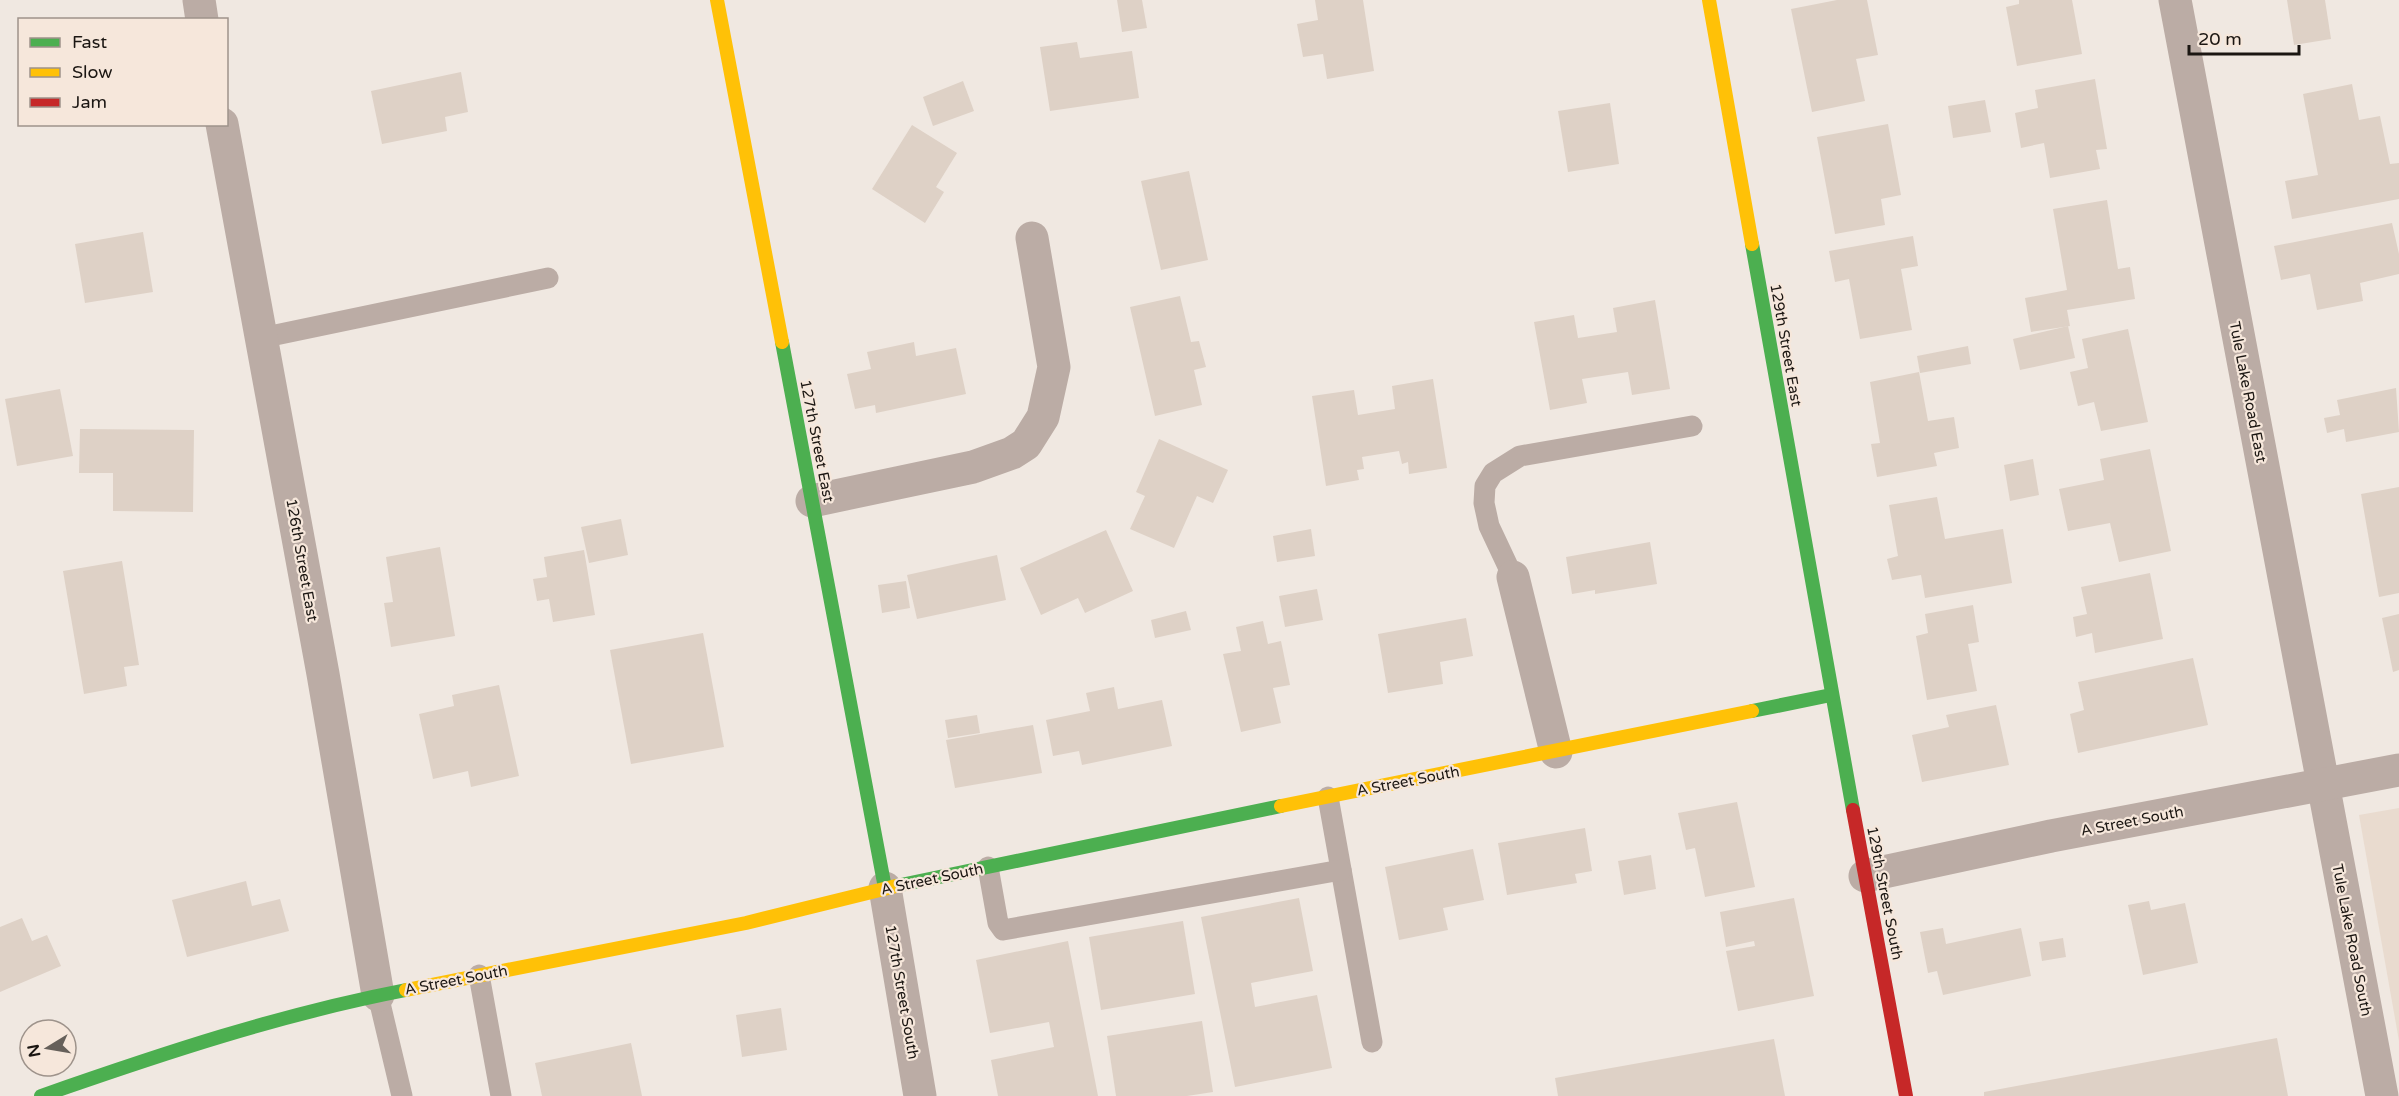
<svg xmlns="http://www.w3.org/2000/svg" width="2399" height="1096" font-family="'Varela Round',sans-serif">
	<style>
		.built { fill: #e9dbcf }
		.building { fill: #ded1c6 }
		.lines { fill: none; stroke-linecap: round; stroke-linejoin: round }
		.lane { stroke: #bbaca5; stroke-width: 21 }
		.street { stroke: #bbaca5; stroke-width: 33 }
		.fast { stroke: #4caf50; stroke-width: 14 }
		.slow { stroke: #ffc107; stroke-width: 14 }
		.jam { stroke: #c62828; stroke-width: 14 }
		.labels { text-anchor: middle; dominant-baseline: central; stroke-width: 4.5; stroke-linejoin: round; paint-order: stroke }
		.street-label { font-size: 15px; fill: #1b1612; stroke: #f6e7db }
	</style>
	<rect width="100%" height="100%" fill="#f0e8e1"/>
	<polygon class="built" points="2399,808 2399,1041 2359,815"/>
	<g class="building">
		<polygon points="1117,0 1142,0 1147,28 1122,32"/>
		<polygon points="1315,0 1363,0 1374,71 1327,79 1323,54 1303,57 1297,24 1318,20"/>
		<polygon points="1837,0 1867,0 1878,55 1856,59 1865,101 1812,112 1791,9"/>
		<polygon points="2019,0 2072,0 2082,54 2017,66 2006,7 2019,4"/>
		<polygon points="2287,0 2325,0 2331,39 2294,45"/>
		<polygon points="1077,42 1080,58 1132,51 1139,98 1050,111 1040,47"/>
		<polygon points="461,72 468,112 445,117 447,131 382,144 371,91"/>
		<polygon points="2095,79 2107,149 2096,150 2100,169 2050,178 2044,143 2021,148 2015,113 2038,108 2035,90"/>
		<polygon points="963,81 974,111 933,126 923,97"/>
		<polygon points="2352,84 2359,120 2380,116 2390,164 2399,163 2399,199 2292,219 2285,181 2318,175 2303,94"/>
		<polygon points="1985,100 1991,132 1953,138 1948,106"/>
		<polygon points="1610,103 1619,164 1568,172 1558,111"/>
		<polygon points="1888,124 1901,195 1881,199 1885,225 1835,234 1817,137"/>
		<polygon points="912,125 957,153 936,187 944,192 925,223 872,189"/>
		<polygon points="1189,171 1208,260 1161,270 1141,181"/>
		<polygon points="2107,200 2118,269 2130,267 2135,299 2067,310 2070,326 2031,332 2025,298 2067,290 2053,209"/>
		<polygon points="2392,223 2399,254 2399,274 2360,283 2363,301 2317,310 2310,274 2281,280 2274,246"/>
		<polygon points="143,232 153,292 85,303 75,244"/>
		<polygon points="1913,236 1918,266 1901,269 1912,330 1860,339 1849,279 1835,282 1829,251"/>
		<polygon points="1180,296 1191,342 1199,341 1206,367 1194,370 1202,405 1155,416 1130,307"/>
		<polygon points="1655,300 1670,389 1632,395 1628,372 1582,379 1587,403 1550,410 1534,322 1574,315 1578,338 1617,332 1613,308"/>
		<polygon points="2068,326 2075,358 2020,370 2013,339"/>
		<polygon points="2128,329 2148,422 2101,431 2094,402 2078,406 2070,372 2088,368 2082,339"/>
		<polygon points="914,342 916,356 956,348 966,394 876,413 875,405 855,409 847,374 871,369 867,352"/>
		<polygon points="1968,346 1971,364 1920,373 1917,356"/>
		<polygon points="1919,372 1928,421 1954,417 1959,448 1934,453 1937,466 1877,477 1871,444 1880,443 1870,382"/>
		<polygon points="1433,379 1447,468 1409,474 1408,462 1402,464 1399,451 1362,457 1364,469 1357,470 1359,480 1326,486 1312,396 1354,390 1358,415 1395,409 1392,386"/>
		<polygon points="2396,388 2399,432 2346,442 2344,429 2327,433 2324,418 2340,415 2337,400"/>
		<polygon points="60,389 73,456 17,466 5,399"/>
		<polygon points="80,429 194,430 193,512 113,511 113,473 79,473"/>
		<polygon points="1159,439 1228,470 1213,503 1197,496 1174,548 1130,529 1145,496 1136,492"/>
		<polygon points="2150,449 2171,551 2119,562 2110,523 2068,531 2059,489 2104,480 2100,459"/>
		<polygon points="2033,459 2039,495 2010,501 2004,465"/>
		<polygon points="2399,487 2399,593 2379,597 2361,494"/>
		<polygon points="1937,497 1945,539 2003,529 2012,583 1925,598 1921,575 1892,580 1887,559 1898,556 1889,505"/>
		<polygon points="621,519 628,555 589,563 581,527"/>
		<polygon points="1311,529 1315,556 1277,562 1273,536"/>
		<polygon points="1106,530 1133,591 1085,613 1078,598 1041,615 1020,568"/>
		<polygon points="1650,542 1657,584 1595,594 1595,590 1572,594 1566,557"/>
		<polygon points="440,547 455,636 391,647 384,603 393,602 386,557"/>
		<polygon points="584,550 595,615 553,622 549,599 537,601 533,579 547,577 544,557"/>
		<polygon points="997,555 1006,600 917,619 907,575"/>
		<polygon points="122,561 139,665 124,667 127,686 84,694 63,571"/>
		<polygon points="2150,573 2163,639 2095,653 2092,633 2076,637 2073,617 2087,614 2081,587"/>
		<polygon points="906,581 910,608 882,613 878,585"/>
		<polygon points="1317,589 1323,620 1285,627 1279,596"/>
		<polygon points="1973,605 1979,642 1968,644 1977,691 1927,700 1916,636 1928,633 1925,614"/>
		<polygon points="1186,611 1191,630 1155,638 1151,620"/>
		<polygon points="2399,614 2399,670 2393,672 2382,618"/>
		<polygon points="1466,618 1473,656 1440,662 1443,684 1388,693 1378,634"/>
		<polygon points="1263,621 1268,644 1281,641 1290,685 1273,688 1281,723 1241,732 1223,654 1241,651 1236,627"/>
		<polygon points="703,633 724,747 631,764 610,650"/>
		<polygon points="2193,658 2208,725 2078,753 2070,714 2084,710 2078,682"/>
		<polygon points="499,685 519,776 471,787 468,771 433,779 419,714 454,706 452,695"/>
		<polygon points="1114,687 1118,709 1162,700 1172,746 1082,765 1079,751 1053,756 1046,720 1090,711 1086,693"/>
		<polygon points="1996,705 2009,765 1922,782 1912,735 1949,727 1946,715"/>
		<polygon points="977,715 980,733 948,738 945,720"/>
		<polygon points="1033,725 1042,773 955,788 946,740"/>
		<polygon points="1737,802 1755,887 1705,897 1695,848 1686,850 1678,813"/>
		<polygon points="1585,828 1592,871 1575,874 1577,883 1507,895 1498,843"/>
		<polygon points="1473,849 1484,900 1443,908 1448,930 1399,940 1385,867"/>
		<polygon points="1651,855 1656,889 1624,895 1618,861"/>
		<polygon points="246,881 252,906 280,899 289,931 187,957 172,900"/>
		<polygon points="1299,898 1313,971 1251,983 1255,1007 1317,995 1332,1068 1235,1087 1201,917"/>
		<polygon points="1794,898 1814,996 1738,1011 1726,951 1755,946 1754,941 1726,947 1720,912"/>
		<polygon points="2149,901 2151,910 2185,903 2198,963 2143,975 2128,905"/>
		<polygon points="22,918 32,941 47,935 61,966 0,992 0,927"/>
		<polygon points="1183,921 1195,994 1101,1010 1089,937"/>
		<polygon points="1943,928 1946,944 2021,928 2031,976 1943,995 1937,971 1928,973 1920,932"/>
		<polygon points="2063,938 2066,957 2042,961 2039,942"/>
		<polygon points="1068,941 1098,1096 998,1096 991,1060 1054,1047 1049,1022 990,1033 976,960"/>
		<polygon points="781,1008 787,1050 742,1057 736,1015"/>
		<polygon points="1202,1021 1213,1092 1187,1096 1116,1096 1107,1036"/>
		<polygon points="2277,1038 2288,1096 1984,1096 1984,1092"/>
		<polygon points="1774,1039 1785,1096 1558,1096 1555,1078"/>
		<polygon points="631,1043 642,1096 542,1096 535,1063"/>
	</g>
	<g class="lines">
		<g class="lane">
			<polyline points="261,338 548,278"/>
			<polyline points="1513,577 1489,526 1484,503 1485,486 1493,473 1520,456 1692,426"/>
			<polyline points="1328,797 1372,1042"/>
			<polyline points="988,867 998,923 1003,930 1341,870"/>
			<polyline points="479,975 501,1096"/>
			<polyline points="378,995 402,1096"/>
		</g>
		<g class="street">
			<polyline points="199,0 202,20"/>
			<polyline points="2175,0 2382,1096"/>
			<polyline points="222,124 323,674 378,995"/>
			<polyline points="812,501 973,467 1012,453 1026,444 1043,417 1054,367 1032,238"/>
			<polyline points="1513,577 1556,752"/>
			<polyline points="1865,876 2051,836 2399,770"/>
			<polyline points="885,888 920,1096"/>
		</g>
		<g class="fast">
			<polyline points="1752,244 1853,810"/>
			<polyline points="782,342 885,888"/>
			<polyline points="1752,711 1831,695"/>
			<polyline points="896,886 1281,806"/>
			<path d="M41,1096C161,1054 281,1014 406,990"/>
		</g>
		<g class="slow">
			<polyline points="717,0 782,342"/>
			<polyline points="1709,0 1752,244"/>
			<polyline points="1281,806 1752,711"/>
			<polyline points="406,990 746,923 896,886"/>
		</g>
		<polyline class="jam" points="1853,810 1906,1096"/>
	</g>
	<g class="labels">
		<g class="street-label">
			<text transform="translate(1786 345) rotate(80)">129th Street East</text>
			<text transform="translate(2248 392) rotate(79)">Tule Lake Road East</text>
			<text transform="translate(817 441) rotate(79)">127th Street East</text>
			<text transform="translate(302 560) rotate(80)">126th Street East</text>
			<text transform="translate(1408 781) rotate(-11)">A Street South</text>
			<text transform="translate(2132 821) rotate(-11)">A Street South</text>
			<text transform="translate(932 879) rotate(-12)">A Street South</text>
			<text transform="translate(1885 893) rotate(79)">129th Street South</text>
			<text transform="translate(2352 940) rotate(79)">Tule Lake Road South</text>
			<text transform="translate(456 980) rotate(-11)">A Street South</text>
			<text transform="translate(902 992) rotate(80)">127th Street South</text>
		</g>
	</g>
	<rect x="18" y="18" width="210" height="108" fill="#f6e7db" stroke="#9e938b" stroke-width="1.5"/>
	<rect x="30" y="38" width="30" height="9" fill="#4caf50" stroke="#9e938b" stroke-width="1.5"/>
	<text x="72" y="48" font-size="18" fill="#1b1612">Fast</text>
	<rect x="30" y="68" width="30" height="9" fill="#ffc107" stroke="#9e938b" stroke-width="1.5"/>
	<text x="72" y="78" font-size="18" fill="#1b1612">Slow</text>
	<rect x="30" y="98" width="30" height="9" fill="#c62828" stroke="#9e938b" stroke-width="1.5"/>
	<text x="72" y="108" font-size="18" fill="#1b1612">Jam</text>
	<g transform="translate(48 1048) rotate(259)"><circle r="28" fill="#f6e7db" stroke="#9e938b" stroke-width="1.5"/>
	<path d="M0-4.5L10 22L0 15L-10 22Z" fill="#66605a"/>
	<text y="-9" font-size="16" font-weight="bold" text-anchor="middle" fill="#1b1612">N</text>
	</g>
	<path d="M2189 45v9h110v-9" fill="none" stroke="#1b1612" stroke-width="3"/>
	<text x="2198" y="45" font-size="18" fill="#1b1612" stroke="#f6e7db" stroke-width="4.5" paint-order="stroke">20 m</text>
</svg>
